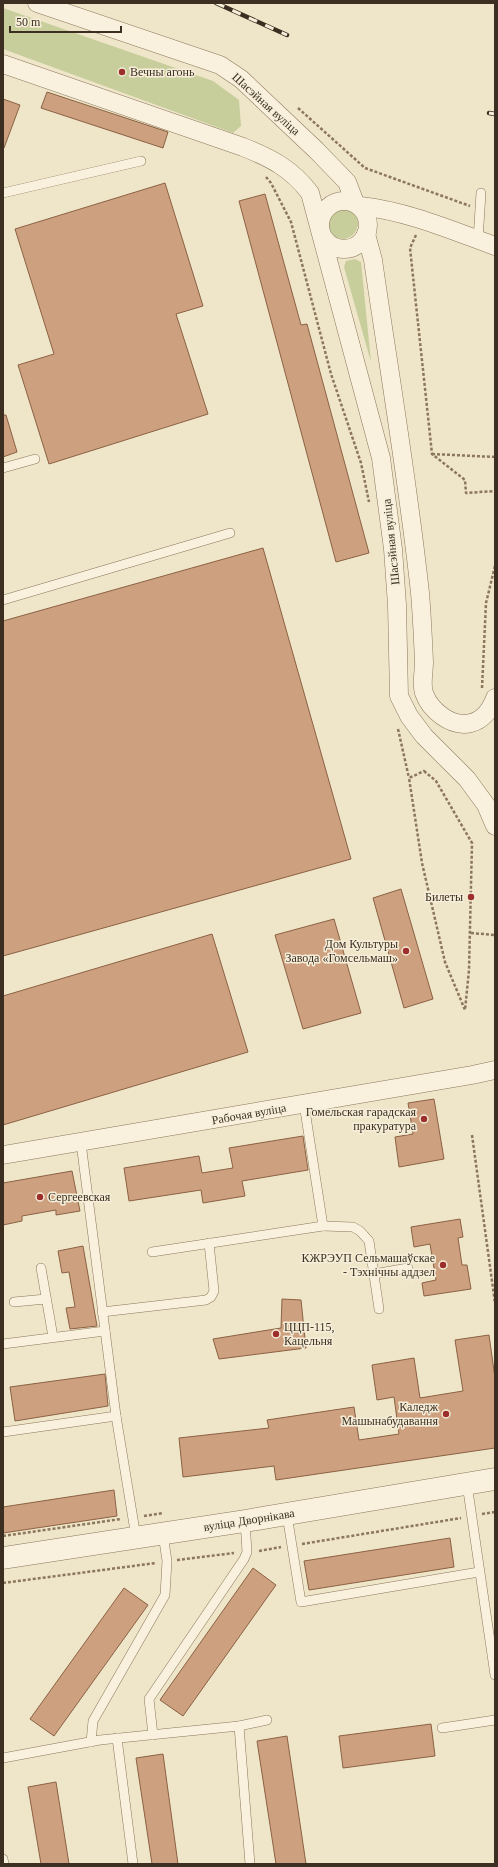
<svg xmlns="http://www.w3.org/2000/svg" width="498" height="1867" font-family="Georgia,serif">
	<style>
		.green { fill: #c7ce9c }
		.building { fill: #cda17f; stroke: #8b6143 }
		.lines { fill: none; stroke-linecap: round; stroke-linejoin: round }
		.service-casing { stroke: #8c775d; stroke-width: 10 }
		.minor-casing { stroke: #8c775d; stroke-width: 19 }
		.tertiary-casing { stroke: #8c775d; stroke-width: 23 }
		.path { stroke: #8c775d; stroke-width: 2.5; stroke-dasharray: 3 2; stroke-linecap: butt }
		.service { stroke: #f9f1dd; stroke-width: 9 }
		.minor { stroke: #f9f1dd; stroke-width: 18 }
		.tertiary { stroke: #f9f1dd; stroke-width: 22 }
		.rail-casing { stroke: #3c2f21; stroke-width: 4.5 }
		.rail { stroke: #f6eed9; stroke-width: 3; stroke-dasharray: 9; stroke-linecap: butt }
		.poi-dot { fill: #9c2e2c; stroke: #f6eed9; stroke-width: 1.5 }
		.labels { text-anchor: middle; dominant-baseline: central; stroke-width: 3; stroke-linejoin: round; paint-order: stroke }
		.poi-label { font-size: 12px; fill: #3c2f21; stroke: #f6eed9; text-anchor: end }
		.street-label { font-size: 12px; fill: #3c2f21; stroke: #f6eed9 }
	</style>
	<rect width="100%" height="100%" fill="#efe5c9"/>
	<g class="green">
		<polygon points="3,8 213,81 239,100 241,126 233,133 3,49"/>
		<circle cx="342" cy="223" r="16"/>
		<polygon points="355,259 361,262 371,362 344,267 346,261"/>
	</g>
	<g class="building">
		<polygon points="47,92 168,132 163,148 41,108"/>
		<polygon points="3,99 20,105 4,148 3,147"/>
		<polygon points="165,183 203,306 176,314 208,414 49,464 18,365 54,354 15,229"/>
		<polygon points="265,194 301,325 307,324 369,553 336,562 239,201"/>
		<polygon points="3,415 6,415 17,452 3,457"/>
		<polygon points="263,548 351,859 3,956 3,621"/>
		<polygon points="401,889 433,999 404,1008 373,898"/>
		<polygon points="334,919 361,1013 303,1029 275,935"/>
		<polygon points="212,934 248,1052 3,1125 3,996"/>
		<polygon points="434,1099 444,1159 399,1167 395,1137 413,1134 408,1103"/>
		<polygon points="303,1136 308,1170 242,1181 245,1196 203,1203 201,1190 129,1201 124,1168 199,1156 202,1173 233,1168 229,1148"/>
		<polygon points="72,1171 80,1211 56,1215 56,1210 22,1216 22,1221 3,1225 3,1183"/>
		<polygon points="460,1219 463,1237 458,1238 462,1265 467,1265 471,1289 424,1296 422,1283 436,1280 430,1244 414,1247 411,1227"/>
		<polygon points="83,1246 97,1326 70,1329 66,1308 75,1307 69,1272 62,1273 58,1251"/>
		<polygon points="282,1299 301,1300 306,1348 219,1359 213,1339 281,1328"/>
		<polygon points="489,1335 495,1378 495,1448 276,1480 274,1466 183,1477 179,1438 269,1428 267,1420 354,1407 359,1440 399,1434 394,1397 377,1400 372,1365 414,1358 420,1398 463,1391 455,1340"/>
		<polygon points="105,1374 108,1406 15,1421 10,1387"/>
		<polygon points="114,1490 117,1516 3,1533 3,1507"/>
		<polygon points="450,1538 454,1567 309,1590 304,1561"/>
		<polygon points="253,1568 276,1585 183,1716 160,1700"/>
		<polygon points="124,1588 148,1605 54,1736 30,1719"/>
		<polygon points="431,1724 435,1756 343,1768 339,1736"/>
		<polygon points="287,1736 306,1864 276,1864 257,1741"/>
		<polygon points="163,1754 178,1864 152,1864 136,1758"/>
		<polygon points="56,1782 69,1864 41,1864 28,1787"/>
	</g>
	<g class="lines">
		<g class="service-casing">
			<g id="service">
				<polyline points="3,193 141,161"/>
				<polyline points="478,240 481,193"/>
				<polyline points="3,468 35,459"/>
				<polyline points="3,600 230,533"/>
				<polyline points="323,1226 353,1227 360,1231 369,1241 379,1309"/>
				<polyline points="152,1252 323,1226 304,1104"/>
				<polyline points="41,1268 53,1337"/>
				<polyline points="374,1274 408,1268"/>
				<polyline points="14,1302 46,1299"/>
				<polyline points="102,1312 206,1300 211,1297 214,1291 209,1243"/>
				<polyline points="3,1344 105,1331"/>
				<polyline points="116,1416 136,1537"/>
				<polyline points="3,1432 116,1416 81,1143"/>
				<polyline points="467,1484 495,1675"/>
				<polyline points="287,1515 301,1602 479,1572"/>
				<polyline points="239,1726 250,1864"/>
				<polyline points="442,1728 495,1720"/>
				<polyline points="153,1735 149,1699 244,1559 247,1552 245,1521"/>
				<polyline points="117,1738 133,1864"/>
				<polyline points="91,1742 93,1721 165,1595 167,1561 163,1534"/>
				<polyline points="3,1758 100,1740 239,1726 267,1720"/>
				<polyline points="3,1859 4,1864"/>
			</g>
		</g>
		<g class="minor-casing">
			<g id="minor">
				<polyline points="37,3 220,65 241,79 316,150 347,182 355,203"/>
				<path d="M3,64L243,147C271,158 292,169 310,193L381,458L393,549L397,605L399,696L409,716L424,736L467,779L486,805L495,826"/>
				<circle cx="344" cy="225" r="24"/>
				<path d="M360,206C407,211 451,230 495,246"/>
				<path d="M366,234L373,260C389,371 408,481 420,593C422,616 423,639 424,662C424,672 421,684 424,693C430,710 451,728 471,723C483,720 491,709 495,698"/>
				<polyline points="3,1155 472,1075 495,1070"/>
			</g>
		</g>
		<g class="tertiary-casing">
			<polyline id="tertiary" points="3,1558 245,1521 495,1479"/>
		</g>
		<g class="path">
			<polyline points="298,108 365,168 470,206"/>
			<polyline points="266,177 271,183 291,222 331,374 361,463 369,502"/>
			<polyline points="416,235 410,248 432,454 465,480 466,493 495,491"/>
			<polyline points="432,454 495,457"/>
			<polyline points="482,688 486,603 495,566"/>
			<polyline points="398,729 409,778"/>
			<polygon points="424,771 436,781 472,843 469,970 465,1010 445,962 422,863 409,778"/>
			<polyline points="471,933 495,935"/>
			<polyline points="472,1135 495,1303"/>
			<polyline points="482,1514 495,1512"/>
			<polyline points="144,1516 163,1513"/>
			<polyline points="3,1536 121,1519"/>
			<polyline points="302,1544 461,1518"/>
			<polyline points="259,1551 281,1547"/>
			<polyline points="177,1560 234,1553"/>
			<polyline points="3,1583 156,1563"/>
		</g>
		<use href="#service" class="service"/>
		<use href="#minor" class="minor"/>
		<use href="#tertiary" class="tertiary"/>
		<g class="rail-casing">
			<g id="rail">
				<polyline points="216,3 287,35"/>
				<polyline points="489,113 495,114"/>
			</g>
		</g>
		<use href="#rail" class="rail"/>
	</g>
	<g class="poi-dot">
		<circle cx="122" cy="72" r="4"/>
		<circle cx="471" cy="897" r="4"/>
		<circle cx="406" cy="951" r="4"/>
		<circle cx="424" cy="1119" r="4"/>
		<circle cx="40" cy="1197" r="4"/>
		<circle cx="443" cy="1265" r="4"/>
		<circle cx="276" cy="1334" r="4"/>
		<circle cx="446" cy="1414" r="4"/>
	</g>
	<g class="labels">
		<g class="poi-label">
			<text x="130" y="72" text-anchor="start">Вечны агонь</text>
			<text x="463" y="897">Билеты</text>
			<text x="398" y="944">Дом Культуры<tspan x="398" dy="14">Завода «Гомсельмаш»</tspan></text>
			<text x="416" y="1112">Гомельская гарадская<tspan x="416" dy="14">пракуратура</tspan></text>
			<text x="48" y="1197" text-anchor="start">Сергеевская</text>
			<text x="435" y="1258">КЖРЭУП Сельмашаўскае<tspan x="435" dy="14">- Тэхнічны аддзел</tspan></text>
			<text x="284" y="1327" text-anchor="start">ЦЦП-115,<tspan x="284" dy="14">Кацельня</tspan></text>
			<text x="438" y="1407">Каледж<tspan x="438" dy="14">Машынабудавання</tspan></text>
		</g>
		<g class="street-label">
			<text transform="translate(266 104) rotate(42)">Шасэйная вуліца</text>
			<text transform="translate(391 542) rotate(-96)">Шасэйная вуліца</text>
			<text transform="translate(249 1114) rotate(-10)">Рабочая вуліца</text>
			<text transform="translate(249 1520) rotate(-9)">вуліца Дворнікава</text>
		</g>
	</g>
	<rect width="498" height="1867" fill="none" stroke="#3c2f21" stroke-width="8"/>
	<path d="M10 26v6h111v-6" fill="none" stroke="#3c2f21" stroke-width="2"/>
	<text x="16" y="26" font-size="12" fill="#3c2f21" stroke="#f6eed9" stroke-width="3" paint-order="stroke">50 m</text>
</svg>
